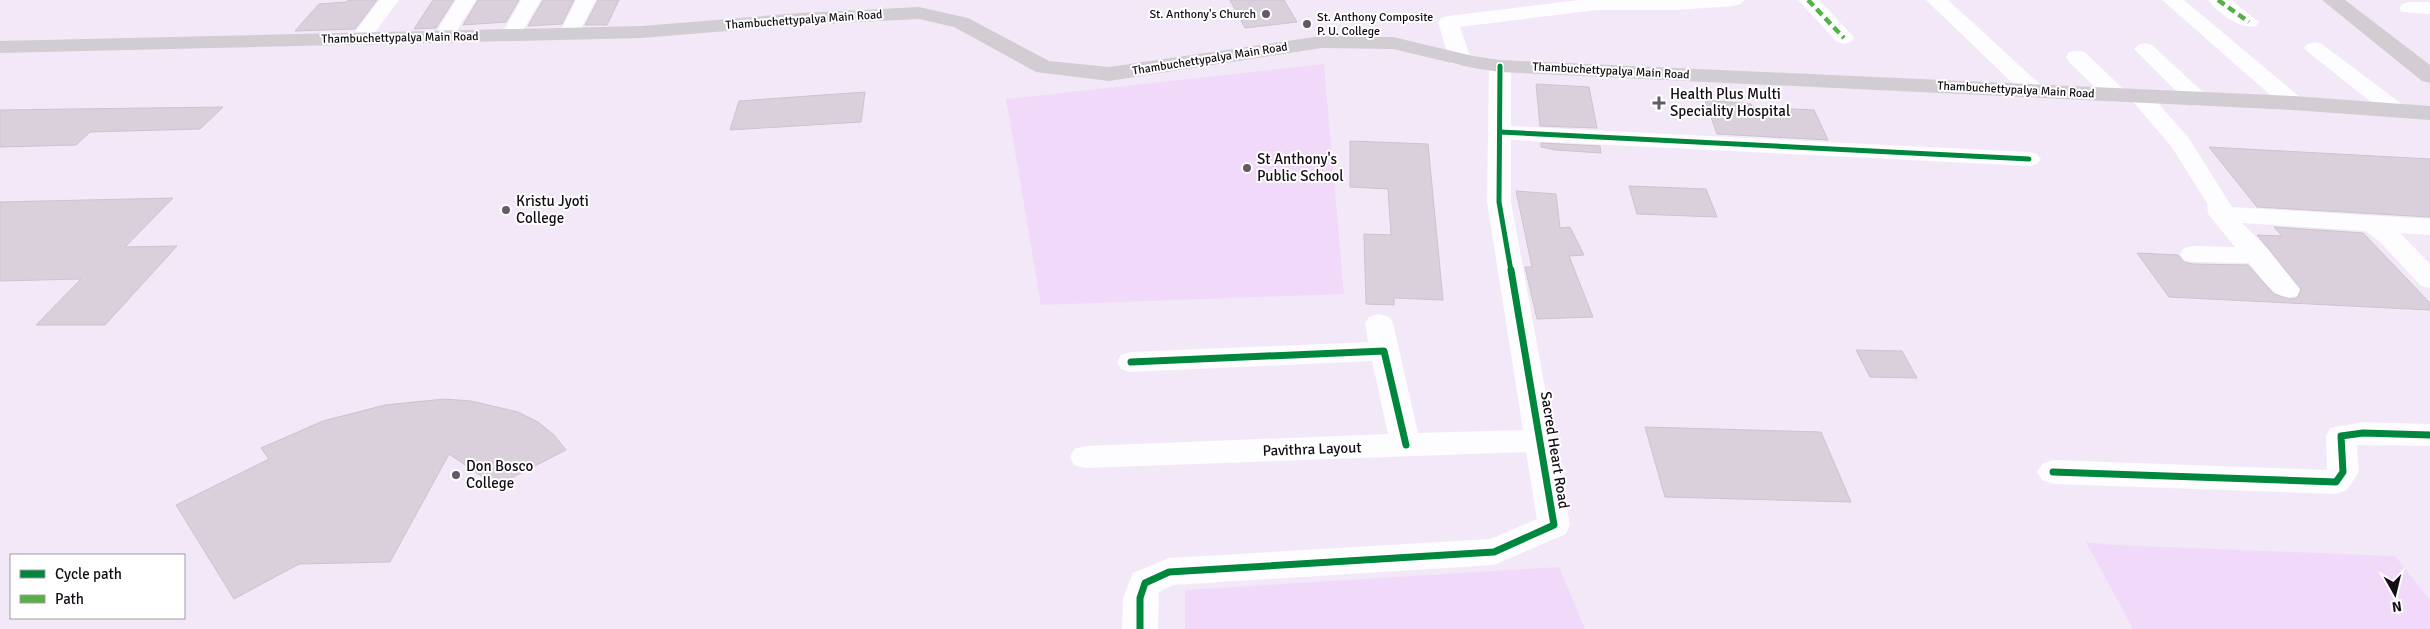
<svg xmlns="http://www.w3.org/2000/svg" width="2430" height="629" font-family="Signika,sans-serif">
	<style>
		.green { fill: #f1daf9 }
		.building { fill: #d9d0dc; stroke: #ccc3cf }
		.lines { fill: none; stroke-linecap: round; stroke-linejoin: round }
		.street { fill: #fdfcfe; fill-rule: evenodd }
		.secondary { fill: #d2cdd3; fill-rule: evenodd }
		.quiet { stroke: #55b045; stroke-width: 4.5; stroke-dasharray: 8 4.5; stroke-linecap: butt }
		.cycleway-far1-casing { stroke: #fff; stroke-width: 8 }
		.cycleway-casing { stroke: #fff; stroke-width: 10 }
		.cycleway-far1 { stroke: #00873e; stroke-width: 5 }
		.cycleway { stroke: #00873e; stroke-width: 7 }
		.poi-dot { fill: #625a65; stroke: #fff; stroke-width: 2 }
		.labels { text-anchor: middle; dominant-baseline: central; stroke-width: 4; stroke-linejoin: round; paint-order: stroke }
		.far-poi-label { font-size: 12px; fill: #140d16; stroke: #fff; text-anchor: end }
		.far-street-label { font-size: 12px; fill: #140d16; stroke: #fff }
		.poi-label { font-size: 15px; fill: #140d16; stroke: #fff; text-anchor: start }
		.street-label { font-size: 15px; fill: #140d16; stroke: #fff }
	</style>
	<rect width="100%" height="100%" fill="#f3e8f7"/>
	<g class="green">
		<polygon points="1324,64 1344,294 1041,305 1006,99"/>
		<polygon points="2086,542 2114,545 2395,556 2430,600 2430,629 2133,629"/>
		<polygon points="1559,567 1585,629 1185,629 1185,590"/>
	</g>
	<g class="building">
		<polygon points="348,0 377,0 355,29 295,31 319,4 346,2"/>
		<polygon points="433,0 454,0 436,28 414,29"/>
		<polygon points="478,0 519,0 506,22 463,25"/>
		<polygon points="543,0 574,0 562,24 528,26"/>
		<polygon points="598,0 619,0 607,25 585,25"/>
		<polygon points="1230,0 1284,0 1297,22 1245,28"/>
		<polygon points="1536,84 1589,87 1597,128 1540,126"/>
		<polygon points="865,92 861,122 730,130 739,101"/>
		<polygon points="1705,100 1751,104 1752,107 1814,110 1828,140 1717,134"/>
		<polygon points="223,107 200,129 90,132 76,145 0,147 0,110"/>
		<polygon points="1350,141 1428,144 1443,300 1394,298 1394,305 1366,304 1364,234 1391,235 1388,189 1350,187"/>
		<polygon points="1541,143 1600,146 1601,153 1556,150 1541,147"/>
		<polygon points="2209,147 2430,159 2430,217 2257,207"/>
		<polygon points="1629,186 1706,189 1717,217 1637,214"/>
		<polygon points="1516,191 1556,194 1560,228 1570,227 1584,255 1569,256 1593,317 1537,319 1525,267 1532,267"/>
		<polygon points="173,198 125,247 177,246 105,325 36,325 81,279 0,281 0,202"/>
		<polygon points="2274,227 2363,233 2430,303 2430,310 2169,297 2137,253 2178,255 2184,262 2193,264 2248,265 2274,294 2289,299 2297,298 2301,289 2257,235 2282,236"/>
		<polygon points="1856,350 1902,351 1917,378 1870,377"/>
		<polygon points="444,399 471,401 518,412 538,422 554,435 566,450 496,486 449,454 390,562 299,564 234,599 176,505 269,459 261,448 323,421 385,405"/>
		<polygon points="1645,427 1821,432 1851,502 1665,497"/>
	</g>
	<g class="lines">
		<g class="street">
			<polygon points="379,0 399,0 367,43 360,45 353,43 350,39"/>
			<polygon points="456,0 476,0 450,41 443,43 436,41 433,37"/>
			<polygon points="521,0 541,0 518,39 511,41 504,39 501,35"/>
			<polygon points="576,0 596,0 576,38 569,40 562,38 559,34"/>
			<polygon points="1579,0 1744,0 1741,4 1734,6 1676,10 1596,10 1460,27 1471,59 1468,64 1460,65 1452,64 1449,59 1438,22 1441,18 1448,16"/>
			<polygon points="1798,0 1819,0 1851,34 1854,38 1851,42 1844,44 1837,42"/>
			<polygon points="1926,0 1948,0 2042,86 2045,91 2042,96 2034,98 2026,96"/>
			<polygon points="2162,0 2184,0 2301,98 2304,103 2301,108 2293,110 2285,108"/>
			<path d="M2208,0H2231L2259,22L2256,26C2241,30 2217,13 2208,0Z"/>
			<polygon points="2409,2 2430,2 2430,14 2402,12 2399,8 2402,4"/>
			<polygon points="2315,42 2322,44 2402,104 2405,109 2402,114 2394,116 2386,114 2308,52 2304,48 2308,44"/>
			<polygon points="2145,43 2152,45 2205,94 2208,99 2205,104 2197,106 2189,104 2134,49 2138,45"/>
			<polygon points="2077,51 2085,52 2124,90 2127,95 2124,100 2116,102 2108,100 2069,62 2066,57 2069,52"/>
			<polygon points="1500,60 1508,61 1511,66 1511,126 2029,152 2037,154 2041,159 2037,164 2029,166 1511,140 1511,202 1570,525 1566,534 1494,565 1173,585 1159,592 1158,629 1122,629 1123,598 1133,573 1169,558 1490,539 1537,519 1526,452 1085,468 1074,465 1070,457 1074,449 1085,446 1388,434 1372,361 1131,372 1121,369 1117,362 1121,355 1131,352 1368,342 1365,323 1369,317 1379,314 1389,317 1393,323 1418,433 1523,430 1487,202 1489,66 1492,61"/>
			<path d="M2139,89L2147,91L2188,137L2232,207L2430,219V235L2400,233L2430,264V288L2421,286L2379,241L2365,231L2242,223L2268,249L2300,290L2297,296C2274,302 2263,279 2249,263L2193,262L2184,260L2180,254L2184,248L2193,246L2235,247L2208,214L2207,203L2171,146L2128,96L2131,91Z"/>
			<polygon points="2363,422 2430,424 2430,446 2357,445 2359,472 2347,490 2336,494 2053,484 2042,480 2037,472 2042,464 2053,460 2327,470 2326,436 2330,428"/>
		</g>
		<g class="secondary">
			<polygon points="2322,0 2345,0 2430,65 2430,83 2422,81"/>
			<polygon points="919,7 968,18 1049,61 1109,67 1322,36 1393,37 1473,56 1500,60 2293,96 2430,106 2430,120 2293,110 1500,72 1473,68 1393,49 1322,48 1109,81 1036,72 954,27 919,19 799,25 642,38 0,53 0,41 642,26 799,13"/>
		</g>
		<g class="quiet">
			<polyline points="1808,0 1844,38"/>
			<polyline points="2218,0 2249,22"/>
		</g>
		<g class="cycleway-far1-casing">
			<g id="cycleway-far1">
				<polyline points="1500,66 1499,202 1511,271"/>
				<polyline points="1500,132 2029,159"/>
			</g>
		</g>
		<g class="cycleway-casing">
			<g id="cycleway">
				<polyline points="1131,362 1384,351 1406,445"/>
				<polyline points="2053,472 2336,482 2343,472 2341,436 2363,433 2430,435"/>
				<polyline points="1140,629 1140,598 1145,583 1169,572 1494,552 1554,525 1511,270"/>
			</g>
		</g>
		<use href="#cycleway-far1" class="cycleway-far1"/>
		<use href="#cycleway" class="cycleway"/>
	</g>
	<g class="poi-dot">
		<circle cx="1266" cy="14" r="5"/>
		<circle cx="1307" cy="24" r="5"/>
		<path d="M1656.5 95.5h5v5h5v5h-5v5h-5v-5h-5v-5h5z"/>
		<circle cx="1247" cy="168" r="5"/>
		<circle cx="506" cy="210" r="5"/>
		<circle cx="456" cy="475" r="5"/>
	</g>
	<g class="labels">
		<g class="far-poi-label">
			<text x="1256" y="14">St. Anthony's Church</text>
			<text x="1317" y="17" text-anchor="start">St. Anthony Composite<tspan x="1317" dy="14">P. U. College</tspan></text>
		</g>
		<g class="far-street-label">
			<text transform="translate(804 20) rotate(-4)">Thambuchettypalya Main Road</text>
			<text transform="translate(400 38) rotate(-1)">Thambuchettypalya Main Road</text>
			<text transform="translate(1210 59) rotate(-9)">Thambuchettypalya Main Road</text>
			<text transform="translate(1611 71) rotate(3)">Thambuchettypalya Main Road</text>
			<text transform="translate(2016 90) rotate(3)">Thambuchettypalya Main Road</text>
		</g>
		<g class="poi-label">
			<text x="1670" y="94">Health Plus Multi<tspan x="1670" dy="17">Speciality Hospital</tspan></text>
			<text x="1257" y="159">St Anthony's<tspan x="1257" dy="17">Public School</tspan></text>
			<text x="516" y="201">Kristu Jyoti<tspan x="516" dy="17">College</tspan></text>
			<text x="466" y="466">Don Bosco<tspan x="466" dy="17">College</tspan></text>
		</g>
		<g class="street-label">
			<text transform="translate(1312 449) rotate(-2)">Pavithra Layout</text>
			<text transform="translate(1555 450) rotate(81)">Sacred Heart Road</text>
		</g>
	</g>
	<rect x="10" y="554" width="175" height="65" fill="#ffffff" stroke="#a19ea2"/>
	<rect x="20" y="570" width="25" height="8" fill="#00873e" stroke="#a19ea2"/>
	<text x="55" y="579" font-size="15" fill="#140d16">Cycle path</text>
	<rect x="20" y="595" width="25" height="8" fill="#55b045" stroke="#a19ea2"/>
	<text x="55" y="604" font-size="15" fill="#140d16">Path</text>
	<g transform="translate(2395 594) rotate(172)" stroke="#ffffff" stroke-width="4" paint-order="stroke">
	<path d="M0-4L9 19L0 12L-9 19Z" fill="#140d16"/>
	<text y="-8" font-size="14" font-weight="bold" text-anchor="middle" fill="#140d16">N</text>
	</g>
</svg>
